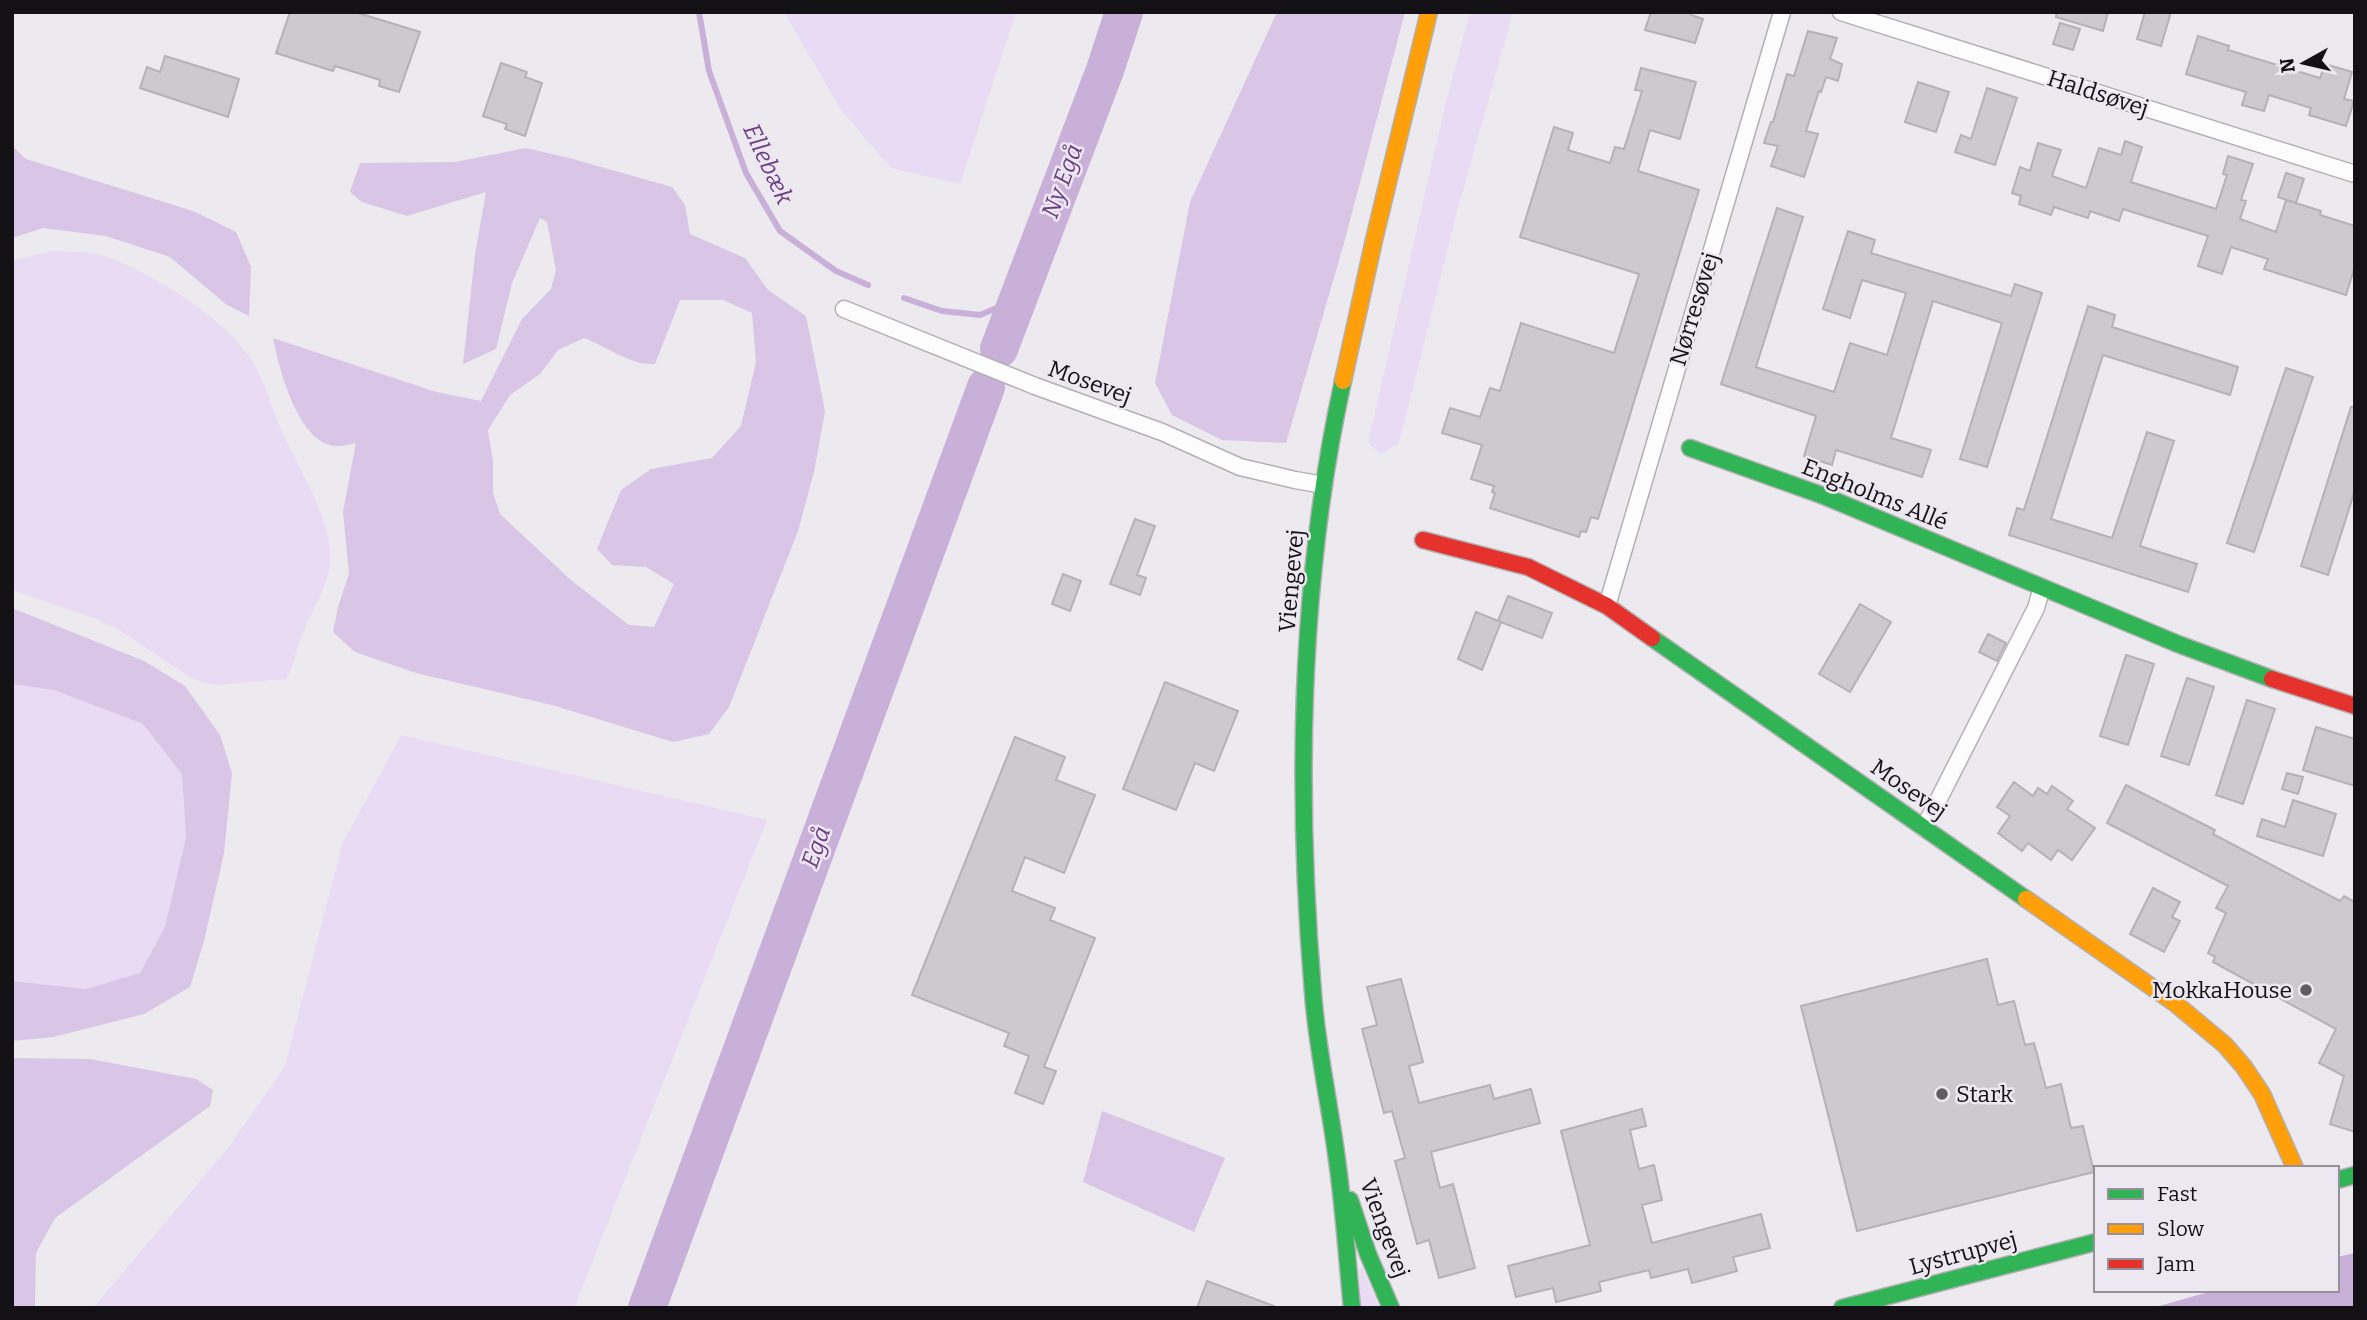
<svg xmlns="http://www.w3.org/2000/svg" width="2367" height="1320" font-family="Bitter,serif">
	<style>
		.green { fill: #eadbf5 }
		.forest { fill: #d9c5e6; fill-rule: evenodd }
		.water { fill: #c9b0d8 }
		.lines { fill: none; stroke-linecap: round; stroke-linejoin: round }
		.stream { stroke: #c9b0d8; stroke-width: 6 }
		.river { stroke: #c9b0d8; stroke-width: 38 }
		.building { fill: #cccacf; stroke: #b4b2b6; stroke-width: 2 }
		.street-casing { stroke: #b3b0b5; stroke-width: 19 }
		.fast-casing { stroke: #b3b0b5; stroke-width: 19 }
		.slow-casing { stroke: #b3b0b5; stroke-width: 19 }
		.jam-casing { stroke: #b3b0b5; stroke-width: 19 }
		.street { stroke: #fcfcfd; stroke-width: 16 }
		.fast { stroke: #30b455; stroke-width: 16 }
		.slow { stroke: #ff9f0a; stroke-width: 16 }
		.jam { stroke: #e5322d; stroke-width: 16 }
		.poi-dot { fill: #5f5d61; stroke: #ede7f1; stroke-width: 2.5 }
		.labels { text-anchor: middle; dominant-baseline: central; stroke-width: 5; stroke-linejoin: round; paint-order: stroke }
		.street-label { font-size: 23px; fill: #131115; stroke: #ede7f1 }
		.poi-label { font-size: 23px; fill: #131115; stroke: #ede7f1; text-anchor: end }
		.water-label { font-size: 24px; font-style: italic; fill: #6a3e81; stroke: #ede7f1 }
	</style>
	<rect width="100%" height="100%" fill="#ece9ef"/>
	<g class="green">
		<polygon points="784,12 1016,12 960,184 891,168 841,110"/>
		<polygon points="1470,12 1513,12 1457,212 1399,443 1381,454 1368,443 1446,102"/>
		<path d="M51,251C68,252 89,251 104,256C149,271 225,318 250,358C266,382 272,411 284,436C301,473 337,528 329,570C324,592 311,614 302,634C296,648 294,668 286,679L217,685L202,682L188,676L119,630L94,618L12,590V261Z"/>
		<polygon points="12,684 54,690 143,724 182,774 186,837 165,928 140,973 86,989 12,981"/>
		<polygon points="401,735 767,820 574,1308 93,1308 228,1148 285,1066 342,845"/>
		<polygon points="1362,1268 1379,1308 1359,1308 1359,1269"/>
	</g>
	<g class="forest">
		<polygon points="1277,12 1405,12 1344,243 1286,443 1222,440 1172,415 1155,383 1190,202"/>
		<polygon points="12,146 26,159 193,211 236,232 251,267 249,316 227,305 170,257 106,236 43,228 12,238"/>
		<path d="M526,148L569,158L672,187L685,205L690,234L745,258L768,290L806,316L825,411L814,472L798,531L729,707L709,734L673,742L552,705L416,673L355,652L333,632L338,607L349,574L343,512L356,443C350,444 342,447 335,446C298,443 279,368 273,338L436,392L481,401L522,319L551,289L556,270L547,222L540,218L512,283L496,349L463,364L475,255L486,192L407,216L362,202L350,192L360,163L455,162ZM680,300H723L752,313L756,362L741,426L712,458L651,469L621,490L597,549L612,565L646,567L674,584L654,627L629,625L572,581L500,514L493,493V461L488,430L510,395L540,374L558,350L584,338C608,347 629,365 655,364Z"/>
		<polygon points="12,608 144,661 185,686 220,735 232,773 224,853 204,941 190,987 144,1014 53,1037 12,1041 12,981 86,989 140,973 165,927 186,837 182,774 143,724 54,690 12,684"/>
		<polygon points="12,1058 90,1059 196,1079 213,1090 210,1106 55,1218 36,1253 35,1308 12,1308"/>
		<polygon points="1102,1111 1225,1158 1194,1232 1083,1182"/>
	</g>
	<polygon class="water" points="2355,1253 2355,1308 2152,1308 2216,1290 2337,1290 2337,1257"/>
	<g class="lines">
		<g class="stream">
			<polyline points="699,12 709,71 746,173 780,231 836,271 868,285"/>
			<polyline points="904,298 942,311 980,315 1018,299"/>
		</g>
		<g class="river">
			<polyline points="999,349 1105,70 1124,12"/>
			<polyline points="647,1308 986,387"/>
		</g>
	</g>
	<g class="building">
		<polygon points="290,12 355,12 420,32 399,92 379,86 380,80 335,66 333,71 276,53"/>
		<polygon points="1651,12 1692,12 1691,15 1703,19 1695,43 1645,30"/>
		<polygon points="2057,12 2108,12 2103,31 2056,17"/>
		<polygon points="2145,12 2171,12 2161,46 2137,39"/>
		<polygon points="2060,23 2080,29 2073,50 2053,44"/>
		<polygon points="1808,31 1837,38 1830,59 1842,64 1838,81 1826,77 1821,92 1819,91 1806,131 1818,134 1804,177 1771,166 1778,146 1764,143 1771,122 1773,122 1787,74 1794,76"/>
		<polygon points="2198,36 2229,46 2228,50 2320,78 2325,64 2352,72 2344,99 2354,101 2346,126 2309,115 2311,108 2269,95 2264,111 2242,105 2246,92 2186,74"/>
		<polygon points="165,56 239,79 228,117 140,88 147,67 160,72"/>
		<polygon points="501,63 527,72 525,77 542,83 525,136 505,129 507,124 483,116"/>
		<polygon points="1641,68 1696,82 1680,139 1650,130 1638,171 1699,190 1598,519 1591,517 1586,532 1581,531 1579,537 1490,508 1495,493 1492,492 1494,486 1471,479 1482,445 1442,433 1450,408 1480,417 1490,388 1500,391 1521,323 1614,353 1639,274 1520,237 1554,127 1573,133 1568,150 1610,163 1615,147 1624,149 1642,91 1635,90"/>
		<polygon points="1918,82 1949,92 1936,132 1905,122"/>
		<polygon points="1987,88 2017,98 1995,165 1955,152 1961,135 1971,139"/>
		<polygon points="2125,141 2142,147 2131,182 2216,209 2227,175 2223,174 2228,156 2253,164 2241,200 2246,201 2240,219 2276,232 2286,200 2321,211 2320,215 2355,226 2355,266 2346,295 2264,269 2268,259 2231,247 2222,274 2198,266 2208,236 2123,209 2119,221 2090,211 2088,218 2054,207 2051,215 2019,204 2021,196 2012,193 2020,167 2030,171 2038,143 2061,150 2052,176 2086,188 2099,148 2121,155"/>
		<polygon points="2286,173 2304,179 2296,203 2278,197"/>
		<polygon points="1777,208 1803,217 1756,367 1834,392 1850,343 1887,355 1906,293 1862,280 1850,318 1823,309 1848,231 1875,240 1871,253 2011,296 2015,284 2042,293 1987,467 1960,459 2002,323 1933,301 1891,438 1931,450 1922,477 1836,450 1832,465 1804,456 1816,416 1721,384"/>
		<polygon points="2088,306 2115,315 2112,327 2238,367 2230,395 2103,355 2051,519 2112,538 2147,432 2174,441 2140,546 2197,564 2188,592 2009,535 2017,508 2024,510"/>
		<polygon points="2286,368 2313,377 2254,552 2227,543"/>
		<polygon points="2351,407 2355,407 2355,490 2328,575 2301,566"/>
		<polygon points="1135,519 1155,526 1137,575 1146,578 1140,595 1110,584"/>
		<polygon points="1063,574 1081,581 1070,611 1052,604"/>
		<polygon points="1508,596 1552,613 1542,638 1498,621"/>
		<polygon points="1860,604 1891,622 1850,692 1819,674"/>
		<polygon points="1476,612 1501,622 1482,670 1458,659"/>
		<polygon points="1988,634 2006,643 1997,661 1979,652"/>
		<polygon points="2126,655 2154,664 2128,745 2100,736"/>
		<polygon points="2187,678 2214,687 2189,765 2161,756"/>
		<polygon points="1165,682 1238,711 1214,771 1195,763 1176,810 1123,789"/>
		<polygon points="2247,700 2275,709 2243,804 2216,795"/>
		<polygon points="2316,727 2355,739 2355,786 2303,770"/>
		<polygon points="1015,737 1065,757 1056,780 1095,795 1064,873 1025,857 1012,891 1055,908 1050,920 1095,938 1044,1067 1056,1071 1043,1104 1015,1093 1029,1056 1004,1046 1009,1033 912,995"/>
		<polygon points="2287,773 2303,777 2298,794 2282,789"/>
		<polygon points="2014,782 2033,796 2038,788 2047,794 2052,786 2073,801 2067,809 2095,828 2072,860 2058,850 2051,860 2028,843 2022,851 1998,833 2010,816 1997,807"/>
		<polygon points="2126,785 2215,830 2213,834 2340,901 2344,896 2355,902 2355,1132 2330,1124 2344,1076 2319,1063 2336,1029 2213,962 2215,957 2208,953 2226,913 2216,908 2228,886 2107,823"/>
		<polygon points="2293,800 2336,814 2323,856 2257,836 2262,819 2285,827"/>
		<polygon points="2153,888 2180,902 2172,917 2180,921 2164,952 2130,934"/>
		<polygon points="1987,959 1998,1005 2014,1001 2025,1045 2034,1043 2046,1088 2061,1084 2071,1128 2083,1126 2094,1172 1857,1231 1801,1006"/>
		<polygon points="1401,979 1423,1062 1409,1066 1419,1103 1490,1085 1494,1099 1531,1089 1540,1123 1431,1152 1440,1188 1453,1184 1475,1268 1439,1278 1429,1240 1417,1244 1395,1161 1405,1158 1392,1111 1384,1113 1362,1029 1377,1025 1367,987"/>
		<polygon points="1642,1109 1646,1126 1630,1130 1639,1169 1654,1165 1662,1200 1642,1205 1652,1243 1761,1214 1770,1248 1733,1257 1737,1271 1692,1283 1688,1269 1651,1278 1649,1270 1599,1282 1601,1291 1556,1302 1553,1288 1516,1297 1508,1266 1590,1245 1561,1131"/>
		<polygon points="1207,1281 1274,1306 1274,1308 1197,1308"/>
	</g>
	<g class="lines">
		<g class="street-casing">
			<g id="street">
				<polyline points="1841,12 2355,174"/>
				<polyline points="844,309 1035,386 1162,432 1240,467 1295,480 1324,485"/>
				<polyline points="1607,606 1782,12"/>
				<polyline points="1924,828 2036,608 2042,587"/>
			</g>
		</g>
		<g class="fast-casing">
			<g id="fast">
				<path d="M1343,381C1299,581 1296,790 1313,993C1317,1049 1330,1105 1337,1160C1344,1209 1347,1259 1352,1308"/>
				<polyline points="1690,448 1824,496 2178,644 2272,679"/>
				<polyline points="1652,638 2026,899"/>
				<polyline points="2337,1180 2355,1175"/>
				<polyline points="1350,1200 1368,1254 1391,1308"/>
				<polyline points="1842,1308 2096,1242"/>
			</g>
		</g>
		<g class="slow-casing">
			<g id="slow">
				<polyline points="1343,381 1374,240 1429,12"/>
				<polyline points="2026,899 2176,1004 2225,1045 2244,1067 2262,1094 2295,1168"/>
			</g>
		</g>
		<g class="jam-casing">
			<g id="jam">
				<polyline points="1423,540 1528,567 1607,606 1652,638"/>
				<polyline points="2272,679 2355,706"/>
			</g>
		</g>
		<use href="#street" class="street"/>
		<use href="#fast" class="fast"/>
		<use href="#slow" class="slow"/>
		<use href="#jam" class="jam"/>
	</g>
	<g class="poi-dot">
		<circle cx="2306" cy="990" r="7"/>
		<circle cx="1942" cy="1094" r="7"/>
	</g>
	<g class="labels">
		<g class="street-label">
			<text transform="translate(2098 93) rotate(18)">Haldsøvej</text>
			<text transform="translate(1694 309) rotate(-73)">Nørresøvej</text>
			<text transform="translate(1090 382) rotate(20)">Mosevej</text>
			<text transform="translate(1875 494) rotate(22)">Engholms Allé</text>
			<text transform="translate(1291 581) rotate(-85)">Viengevej</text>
			<text transform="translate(1909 789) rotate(35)">Mosevej</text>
			<text transform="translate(1385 1228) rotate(70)">Viengevej</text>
			<text transform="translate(1963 1253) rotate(-15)">Lystrupvej</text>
		</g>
		<g class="poi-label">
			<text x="2292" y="990">MokkaHouse</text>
			<text x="1956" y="1094" text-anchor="start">Stark</text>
		</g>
		<g class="water-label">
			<text transform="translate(768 164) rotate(65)">Ellebæk</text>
			<text transform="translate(1062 181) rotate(-70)">Ny Egå</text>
			<text transform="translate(816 847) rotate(-70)">Egå</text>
		</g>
	</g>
	<rect width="2367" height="1320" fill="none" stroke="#131115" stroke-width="28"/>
	<rect x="2094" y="1166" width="245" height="126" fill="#ede7f1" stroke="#969199" stroke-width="2"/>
	<rect x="2108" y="1189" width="35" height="10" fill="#30b455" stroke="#969199" stroke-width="2"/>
	<text x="2157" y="1201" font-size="21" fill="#131115">Fast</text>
	<rect x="2108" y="1224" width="35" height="10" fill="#ff9f0a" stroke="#969199" stroke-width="2"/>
	<text x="2157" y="1236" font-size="21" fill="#131115">Slow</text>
	<rect x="2108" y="1259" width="35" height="10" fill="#e5322d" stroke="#969199" stroke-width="2"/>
	<text x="2157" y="1271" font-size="21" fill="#131115">Jam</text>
	<g transform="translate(2304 63) rotate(262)" stroke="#ede7f1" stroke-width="5" paint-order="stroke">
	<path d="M0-5L12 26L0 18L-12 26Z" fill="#131115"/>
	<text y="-10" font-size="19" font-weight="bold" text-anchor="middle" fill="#131115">N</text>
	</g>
</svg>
